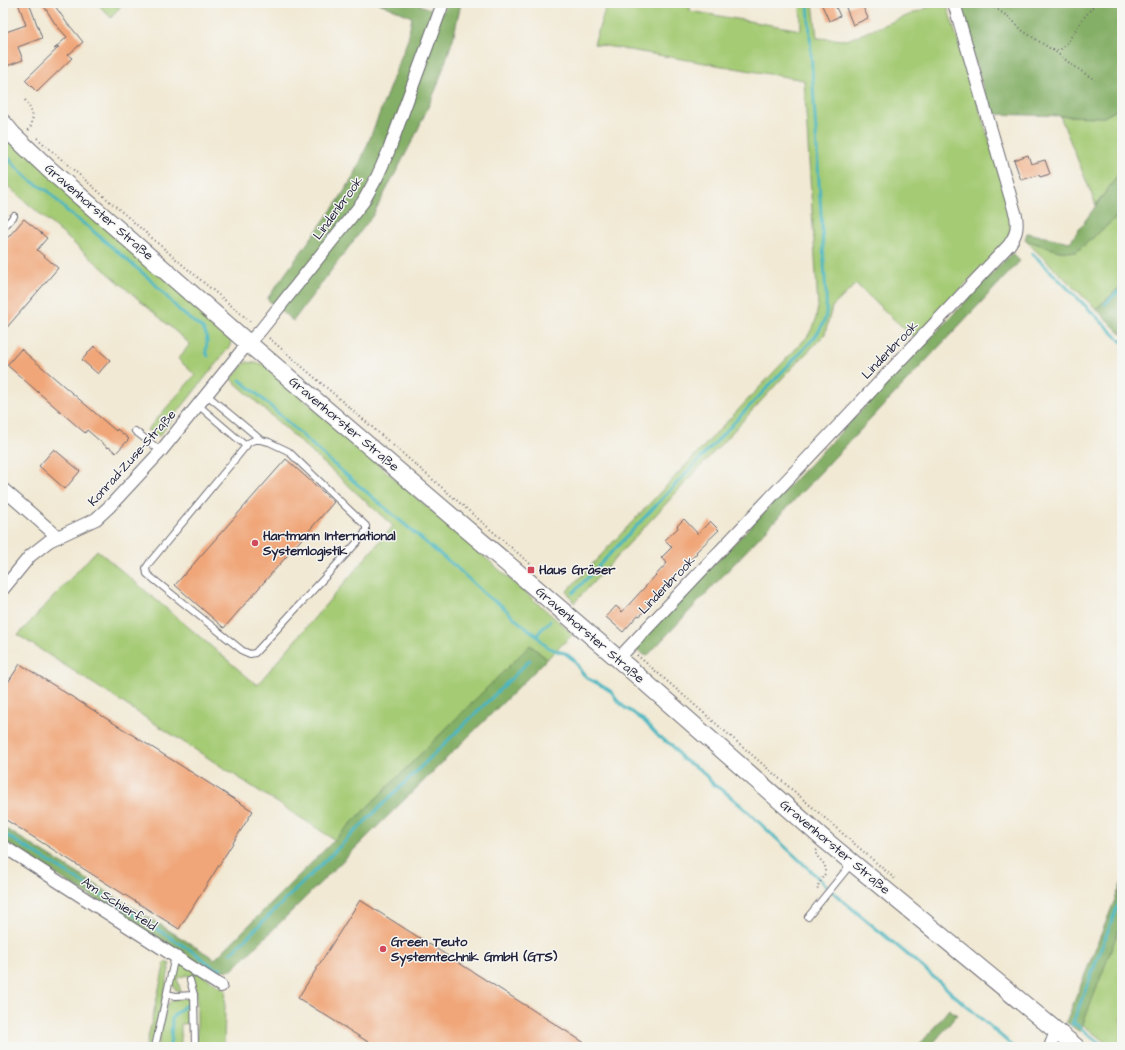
<svg xmlns="http://www.w3.org/2000/svg" width="1125" height="1050" font-family="'Architects Daughter',sans-serif">
	<style>
		.green { fill: #a5cb75; stroke: #647658 }
		.forest { fill: #84af66; stroke: #536850 }
		.lines { fill: none; stroke-linecap: round; stroke-linejoin: round }
		.stream { stroke: #47b6c1; stroke-width: 3 }
		.building { fill: #f0a678 }
		.lane-casing { stroke: #6a6871; stroke-width: 8 }
		.street-casing { stroke: #6a6871; stroke-width: 14 }
		.secondary-casing { stroke: #6a6871; stroke-width: 19 }
		.path { stroke: #6a6871; stroke-width: 2; stroke-dasharray: 1 3; stroke-linecap: butt }
		.lane { stroke: #fff; stroke-width: 6 }
		.street { stroke: #fff; stroke-width: 12 }
		.secondary { stroke: #fff; stroke-width: 17 }
		.poi-dot { fill: #d1495b; stroke: #f6f6f2; stroke-width: 1.5 }
		.labels { text-anchor: middle; dominant-baseline: central; stroke-width: 3; stroke-linejoin: round; paint-order: stroke }
		.street-label { font-size: 13px; fill: #22223b; stroke: #f6f6f2 }
		.poi-label { font-size: 13px; font-weight: bold; fill: #22223b; stroke: #f6f6f2; text-anchor: start }
	</style>
	<rect width="100%" height="100%" fill="#f6f6f2"/>
	<filter id="ink" filterUnits="userSpaceOnUse"><feTurbulence type="fractalNoise" baseFrequency=".025" numOctaves="2"/><feDisplacementMap in="SourceGraphic" scale="8" xChannelSelector="R" yChannelSelector="G"/><feConvolveMatrix kernelMatrix="1 2 1 2 8 2 1 2 1" color-interpolation-filters="sRGB"/></filter>
	<filter id="wash" filterUnits="userSpaceOnUse"><feTurbulence type="fractalNoise" baseFrequency=".012" numOctaves="4" result="noise"/><feDisplacementMap in="SourceGraphic" scale="16" xChannelSelector="R" yChannelSelector="G"/><feGaussianBlur stdDeviation="0.9" result="paint"/><feColorMatrix in="noise" values="0 0 0 0 0 0 0 0 0 0 0 0 0 0 0 0 0 1.4 0 .05"/><feComposite in="paint" operator="in"/></filter>
	<g filter="url(#wash)">
		<rect width="100%" height="100%" fill="#f1e9d4"/>
		<g class="green">
			<polygon points="97,3 123,3 111,18"/>
			<polygon points="607,3 690,3 690,11 801,30 800,3 813,3 817,38 847,40 939,3 946,3 1011,209 1011,229 1008,239 914,338 856,284 832,307 825,334 787,373 574,603 567,591 808,336 815,323 818,307 804,80 594,44"/>
			<polygon points="1122,107 1122,169 1096,205 1060,116 1104,117"/>
			<polygon points="3,128 228,333 231,340 230,346 159,436 147,430 195,375 178,359 190,344 10,188 3,180"/>
			<polygon points="1118,216 1122,220 1122,285 1096,309 1025,240 1059,251 1076,252"/>
			<polygon points="246,362 263,364 573,634 547,659 530,645 335,840 18,635 97,550 257,685 393,526 231,379"/>
			<polygon points="1122,921 1122,1047 1111,1047 1082,1024"/>
			<polygon points="165,962 170,964 153,1047 146,1047"/>
			<path d="M182,964L187,965L226,990L225,1006L224,1047H197V993L193,979L187,975L177,978L181,992H179C177,991 175,989 174,987C169,980 175,968 182,964Z"/>
			<path d="M184,997L190,1000L192,1004L191,1023L181,1024V1047H158L166,1006C170,1001 177,998 184,997Z"/>
		</g>
		<g class="forest">
			<polygon points="379,3 415,3 442,14 447,3 461,3 453,39 436,89 415,136 373,215 293,321 267,299 338,201 354,176 367,146 408,39 412,17"/>
			<polygon points="959,3 1122,3 1122,107 1104,117 990,114"/>
			<polygon points="1122,169 1122,220 1118,216 1076,252 1059,251 1025,240 1027,233 1070,242"/>
			<polygon points="1012,253 1020,261 647,656 633,649"/>
			<polygon points="1122,285 1122,335 1096,309"/>
			<polygon points="530,645 547,659 232,970 209,971 3,841 3,827 215,959"/>
			<polygon points="1122,882 1122,921 1080,1032 1066,1022"/>
			<polygon points="949,1009 957,1015 930,1047 918,1047"/>
		</g>
		<g class="lines">
			<g class="stream">
				<polyline points="3,151 15,166 31,181 48,191 69,213 87,226 152,281 181,312 202,328 206,334 207,341 206,352 208,356"/>
				<polyline points="1032,253 1122,342"/>
				<polyline points="1105,304 1122,288"/>
				<polyline points="240,380 255,392 330,461 423,540 432,548 456,567 488,597 501,605 520,623 535,634 547,647 560,652 565,653 574,660 582,673 589,679 604,687 612,692 616,699 625,708 632,712 643,720 660,738 672,745 682,759 701,770 714,785 724,791 746,810 843,901 914,960 1008,1042 1013,1047"/>
				<path d="M573,593L815,337C827,320 827,315 826,294L808,3"/>
				<polyline points="537,636 540,631 550,621"/>
				<polyline points="3,833 195,953 213,967 217,969 221,968"/>
				<polyline points="231,953 530,660"/>
				<polyline points="1073,1022 1104,1047"/>
				<polyline points="1072,1025 1122,894"/>
				<polyline points="169,1047 171,1039 172,1019 174,1015 186,1005"/>
			</g>
		</g>
		<g id="blocks">
			<g class="building">
				<polygon points="18,3 29,3 42,38 18,47 23,60 7,66 3,55 3,33 26,25"/>
				<polygon points="42,3 53,3 69,26 70,26 83,42 68,55 72,58 37,92 25,80 59,47 54,49 67,37 56,25"/>
				<polygon points="821,3 834,3 840,16 829,21"/>
				<polygon points="857,3 861,3 868,18 853,25 846,8"/>
				<polygon points="1028,155 1031,164 1045,160 1050,174 1040,177 1039,175 1021,180 1014,160"/>
				<polygon points="24,219 47,238 37,250 58,268 3,332 3,243"/>
				<polygon points="94,346 110,360 98,374 82,360"/>
				<polygon points="21,349 116,431 117,429 129,439 116,453 109,447 108,448 87,430 85,433 7,365"/>
				<polygon points="54,449 80,471 65,489 39,466"/>
				<polygon points="286,459 334,502 224,628 175,585"/>
				<polygon points="684,519 698,534 710,521 719,530 696,552 697,553 667,584 640,616 638,615 623,632 606,617 616,606 622,612 667,563 661,558 672,547 665,540 678,528 677,526"/>
				<polygon points="20,664 253,811 179,929 3,818 3,690"/>
				<polygon points="360,900 591,1047 376,1047 298,998"/>
			</g>
		</g>
	</g>
	<g filter="url(#ink)">
		<use href="#blocks" fill-opacity="0" stroke="#6a6871" stroke-width="1"/>
		<g class="lines">
			<g class="lane-casing">
				<g id="lane">
					<polyline points="3,228 14,216"/>
					<polyline points="207,395 261,440"/>
					<polyline points="198,405 246,446"/>
					<polyline points="135,431 161,451"/>
					<polygon points="254,440 261,440 269,442 288,451 366,526 366,530 363,536 255,653 250,654 243,651 147,574 146,568 150,562 246,446 248,443"/>
					<polyline points="808,917 851,864"/>
					<polyline points="190,980 194,995 195,1047"/>
					<polyline points="167,994 176,996 194,995"/>
					<polyline points="155,1047 175,956"/>
				</g>
			</g>
			<g class="street-casing">
				<g id="street">
					<polyline points="3,489 58,537"/>
					<polyline points="3,589 30,556 49,541 96,519 110,506 161,451 248,343 260,331 363,202 377,177 389,150 443,3"/>
					<path d="M618,659L1009,245C1016,235 1018,229 1016,216L954,3"/>
					<polyline points="3,846 221,986"/>
					<polyline points="1050,1047 1056,1031"/>
				</g>
			</g>
			<g class="secondary-casing">
				<polyline id="secondary" points="3,123 13,135 50,170 248,343 524,578 630,669 826,841 1076,1047"/>
			</g>
			<g class="path">
				<polyline points="988,3 1010,18 1023,31 1057,53 1072,65 1095,80"/>
				<polyline points="1053,50 1060,50 1067,43 1082,20 1096,3"/>
				<path d="M25,100C33,112 36,118 28,131"/>
				<polyline points="37,138 184,266 252,323"/>
				<polyline points="269,338 535,568"/>
				<polyline points="637,655 895,879"/>
				<polyline points="817,850 816,851 816,855 825,865 825,874 817,887 819,891"/>
			</g>
			<use href="#lane" class="lane"/>
			<use href="#street" class="street"/>
			<use href="#secondary" class="secondary"/>
		</g>
	</g>
	<g class="poi-dot">
		<circle cx="255" cy="543" r="4"/>
		<rect x="527" y="566" width="8" height="8" rx="2"/>
		<circle cx="383" cy="949" r="4"/>
	</g>
	<g class="labels">
		<g class="street-label">
			<text transform="translate(338 208) rotate(-54)">Lindenbrook</text>
			<text transform="translate(99 212) rotate(41)">Gravenhorster Straße</text>
			<text transform="translate(890 350) rotate(-46)">Lindenbrook</text>
			<text transform="translate(344 424) rotate(40)">Gravenhorster Straße</text>
			<text transform="translate(132 458) rotate(-48)">Konrad-Zuse-Straße</text>
			<text transform="translate(667 585) rotate(-46)">Lindenbrook</text>
			<text transform="translate(590 635) rotate(41)">Gravenhorster Straße</text>
			<text transform="translate(835 847) rotate(40)">Gravenhorster Straße</text>
			<text transform="translate(119 904) rotate(33)">Am Schierfeld</text>
		</g>
		<g class="poi-label">
			<text x="263" y="536">Hartmann International<tspan x="263" dy="15">Systemlogistik</tspan></text>
			<text x="539" y="570">Haus Gräser</text>
			<text x="391" y="942">Green Teuto<tspan x="391" dy="15">Systemtechnik GmbH (GTS)</tspan></text>
		</g>
	</g>
	<rect width="1125" height="1050" fill="none" stroke="#f6f6f2" stroke-width="16"/>
</svg>
